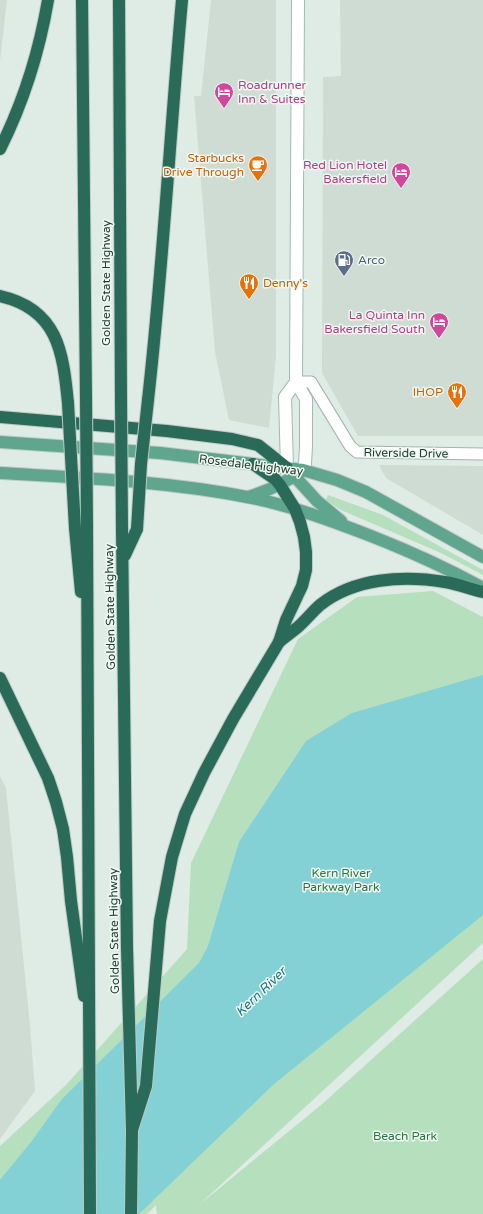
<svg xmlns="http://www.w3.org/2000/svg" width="483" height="1214" font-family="'Varela Round',sans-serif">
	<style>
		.built { fill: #cedcd4 }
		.green { fill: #b6dfbe }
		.water { fill: #83d0d5 }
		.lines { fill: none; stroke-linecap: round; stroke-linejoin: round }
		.street-casing { stroke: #a2b4ac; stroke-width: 13 }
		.secondary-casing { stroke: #a0bbaf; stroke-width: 14 }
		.primary-casing { stroke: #c0c9c6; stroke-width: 14 }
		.highway-casing { stroke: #c0c9c6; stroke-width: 14 }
		.street { stroke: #fff; stroke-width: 11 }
		.secondary { stroke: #fff; stroke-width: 12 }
		.primary { stroke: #60a58d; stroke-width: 12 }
		.highway { stroke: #296b58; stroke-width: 12 }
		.highway-bridge-casing { stroke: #c0c9c6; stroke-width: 14; stroke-linecap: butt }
		.highway-bridge { stroke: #296b58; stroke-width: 12 }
		.labels { text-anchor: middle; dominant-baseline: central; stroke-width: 3; stroke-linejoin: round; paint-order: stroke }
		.hotel-label { font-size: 12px; fill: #b23c85; stroke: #f0f8f3; text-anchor: end }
		.food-label { font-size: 12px; fill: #c56008; stroke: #f0f8f3; text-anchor: end }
		.service-label { font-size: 12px; fill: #4e5e75; stroke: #f0f8f3; text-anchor: start }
		.street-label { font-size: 12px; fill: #1f3d32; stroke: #f0f8f3 }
		.park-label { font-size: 12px; fill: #26773f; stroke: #f0f8f3 }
		.water-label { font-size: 13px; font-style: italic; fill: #15757d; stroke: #f0f8f3 }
	</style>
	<rect width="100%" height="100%" fill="#dfece5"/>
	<g class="built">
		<polygon points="0,0 7,0 0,61"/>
		<polygon points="211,0 276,0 276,356 269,428 229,420 215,352 194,96 201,96"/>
		<polygon points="340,0 483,0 483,436 358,436 322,373 323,77 341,76"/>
		<polygon points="379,465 483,466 483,535 386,478"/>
		<polygon points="0,776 6,788 30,1025 35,1091 0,1139"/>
	</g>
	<g class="green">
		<polygon points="328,495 383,515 483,570 483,575 441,553 341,510 326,500"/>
		<polygon points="433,591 483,617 483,943 200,1204 321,1105 483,959 483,1214 157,1214 156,1205 147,1214 0,1214 0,1146 66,1085 187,949 191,863 298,639 357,597"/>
	</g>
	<polygon class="water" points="483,675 483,915 274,1084 139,1214 0,1214 0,1180 31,1142 62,1099 199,963 208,946 239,842 306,741 352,713"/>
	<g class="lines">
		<g class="street-casing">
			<polyline id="street" points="296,382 311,382 350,446 357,452 483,454"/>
		</g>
		<g class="secondary-casing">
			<g id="secondary">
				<polyline points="298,0 296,382 306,399 306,446 305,464 303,470"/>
				<polyline points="287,468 285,397 296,382"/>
			</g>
		</g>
		<g class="primary-casing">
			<g id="primary">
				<polyline points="0,442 160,453 303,470 337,480 366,492 483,557"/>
				<polyline points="287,468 317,501 341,521"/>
				<path d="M0,473C83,478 165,481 247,497C289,505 330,520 371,536C409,551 447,568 483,588"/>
				<path d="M248,497C267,491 284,484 300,472"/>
			</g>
		</g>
		<g class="highway-casing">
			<g id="highway">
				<polyline points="82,0 86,398"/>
				<polyline points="119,0 121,400"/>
				<path d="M0,149C24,101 39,53 48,0"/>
				<path d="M0,296C58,309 63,352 68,403"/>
				<path d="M148,400C163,267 170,133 182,0"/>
				<polyline points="0,417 167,431 232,439 258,445 287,468"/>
				<polyline points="87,527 90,1214"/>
				<polyline points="75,528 81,592"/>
				<polyline points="122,529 127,948 132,1130 131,1214"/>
				<polyline points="125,555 137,529"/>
				<path d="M279,642C285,637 292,632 298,627C306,620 312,612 320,605C354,578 403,575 445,582C458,584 470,589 483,592"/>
				<polyline points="0,678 48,778 56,802 63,829 67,857 71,901 84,996"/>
				<polyline points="132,1130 146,1086 160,921 172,857 185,814 204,773 233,719 279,642 286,620 302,586 306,570 306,552 304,537 300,522 295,509 280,485 275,479 253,464"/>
			</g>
		</g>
		<use href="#street" class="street"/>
		<use href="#secondary" class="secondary"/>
		<use href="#primary" class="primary"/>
		<use href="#highway" class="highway"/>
		<g class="highway-bridge-casing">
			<g id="highway-bridge">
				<polyline points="86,398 87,527"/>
				<polyline points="121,400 122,529"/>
				<polyline points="68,403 75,528"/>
				<polyline points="137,529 141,464 148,400"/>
			</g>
		</g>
		<use href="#highway-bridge" class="highway-bridge"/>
	</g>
	<defs>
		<g id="hotel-pin" transform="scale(1)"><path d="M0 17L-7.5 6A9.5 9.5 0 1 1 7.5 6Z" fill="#d1479c" stroke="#f0f8f3"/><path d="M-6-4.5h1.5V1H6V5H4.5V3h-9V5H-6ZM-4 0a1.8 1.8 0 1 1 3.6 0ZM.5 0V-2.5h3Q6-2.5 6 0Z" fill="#fff"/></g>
		<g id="cafe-pin" transform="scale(1)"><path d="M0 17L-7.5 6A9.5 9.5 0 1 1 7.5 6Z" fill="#e8710a" stroke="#f0f8f3"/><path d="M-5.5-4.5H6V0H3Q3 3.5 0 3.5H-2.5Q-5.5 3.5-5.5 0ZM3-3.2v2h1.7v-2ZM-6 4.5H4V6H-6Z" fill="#fff"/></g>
		<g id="fuel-pin" transform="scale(1)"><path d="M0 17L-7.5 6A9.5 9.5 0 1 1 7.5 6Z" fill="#5c6f8a" stroke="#f0f8f3"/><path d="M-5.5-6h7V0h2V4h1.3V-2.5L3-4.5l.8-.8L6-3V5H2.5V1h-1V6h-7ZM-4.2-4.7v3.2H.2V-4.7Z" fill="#fff"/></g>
		<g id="restaurant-pin" transform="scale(1)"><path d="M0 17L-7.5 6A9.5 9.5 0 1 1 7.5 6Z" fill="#e8710a" stroke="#f0f8f3"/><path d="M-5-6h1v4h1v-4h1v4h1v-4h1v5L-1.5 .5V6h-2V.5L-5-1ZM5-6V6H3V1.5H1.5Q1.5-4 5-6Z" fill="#fff"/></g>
	</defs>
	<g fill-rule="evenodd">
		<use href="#hotel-pin" x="224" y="92"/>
		<use href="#cafe-pin" x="258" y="165"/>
		<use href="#hotel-pin" x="401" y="172"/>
		<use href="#fuel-pin" x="344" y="260"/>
		<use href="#restaurant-pin" x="249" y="283"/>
		<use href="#hotel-pin" x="439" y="322"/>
		<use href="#restaurant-pin" x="457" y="392"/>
	</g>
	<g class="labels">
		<g class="hotel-label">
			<text x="238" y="85" text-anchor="start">Roadrunner<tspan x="238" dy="14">Inn &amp; Suites</tspan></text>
			<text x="387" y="165">Red Lion Hotel<tspan x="387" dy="14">Bakersfield</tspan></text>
			<text x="425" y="315">La Quinta Inn<tspan x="425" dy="14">Bakersfield South</tspan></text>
		</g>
		<g class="food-label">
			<text x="244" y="158">Starbucks<tspan x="244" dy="14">Drive Through</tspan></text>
			<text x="263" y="283" text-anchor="start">Denny's</text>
			<text x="443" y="392">IHOP</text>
		</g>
		<g class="service-label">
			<text x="358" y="260">Arco</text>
		</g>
		<g class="street-label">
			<text transform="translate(106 283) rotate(-90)">Golden State Highway</text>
			<text transform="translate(406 453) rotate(1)">Riverside Drive</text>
			<text transform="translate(251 465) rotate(7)">Rosedale Highway</text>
			<text transform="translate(110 607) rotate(-91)">Golden State Highway</text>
			<text transform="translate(114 931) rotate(-91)">Golden State Highway</text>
		</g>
		<g class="park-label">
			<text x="341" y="873">Kern River<tspan x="341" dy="14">Parkway Park</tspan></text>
			<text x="405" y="1136">Beach Park</text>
		</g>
		<g class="water-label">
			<text transform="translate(261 992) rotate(-44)">Kern River</text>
		</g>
	</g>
</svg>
